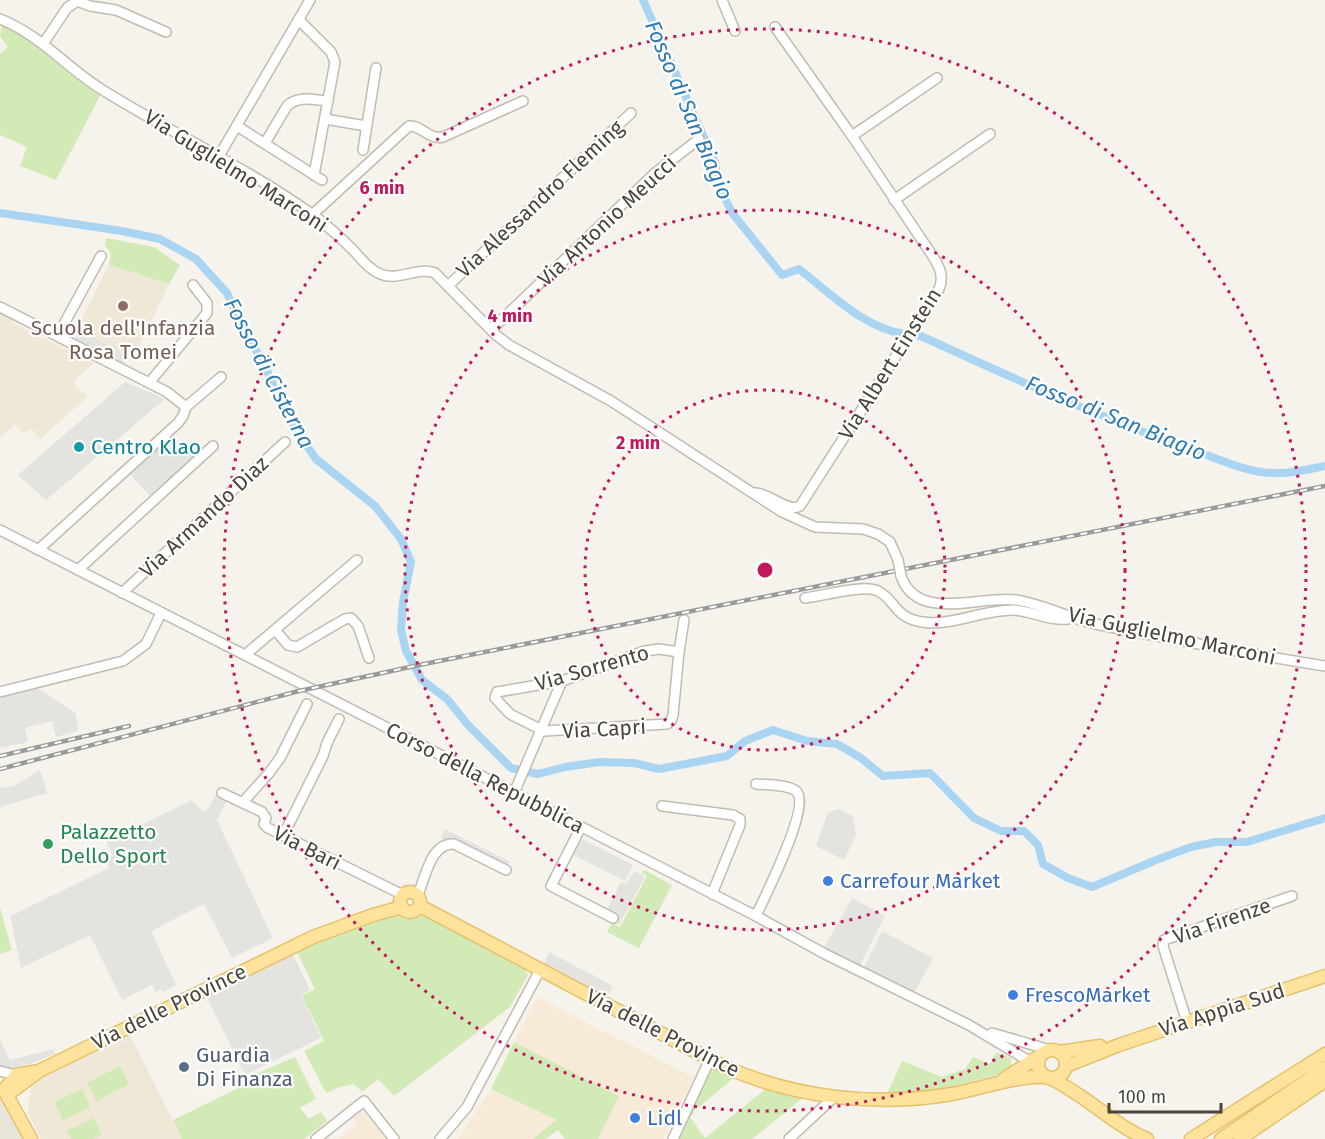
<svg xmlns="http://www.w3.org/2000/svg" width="1325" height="1139" font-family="'Fira Sans',sans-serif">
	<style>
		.residential { fill: #eae5da }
		.commercial { fill: #f7ead8 }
		.education { fill: #efe8d6 }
		.green { fill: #d2eab5 }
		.parking { fill: #e5e3e0 }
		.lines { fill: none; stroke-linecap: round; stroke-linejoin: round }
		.canal { stroke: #a9d4f2; stroke-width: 8 }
		.minor-casing { stroke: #c2bbae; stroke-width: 12 }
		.major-casing { stroke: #e6c16a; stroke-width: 15 }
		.minor { stroke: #fff; stroke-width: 9 }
		.major { stroke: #ffe39c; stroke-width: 12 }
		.rail-casing { stroke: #9a9a9a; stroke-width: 4.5 }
		.rail { stroke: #fff; stroke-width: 2; stroke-dasharray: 7; stroke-linecap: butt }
		.minor-bridge-casing { stroke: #c2bbae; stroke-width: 12; stroke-linecap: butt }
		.minor-bridge { stroke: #fff; stroke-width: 9 }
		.ring { fill: none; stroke: #c2185b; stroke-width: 3; stroke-dasharray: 3 6 }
		.education-dot { fill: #8d6e63; stroke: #fff; stroke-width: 2 }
		.culture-dot { fill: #0f9aa8; stroke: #fff; stroke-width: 2 }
		.leisure-dot { fill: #2e9e5b; stroke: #fff; stroke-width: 2 }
		.shop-dot { fill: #3f7fe0; stroke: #fff; stroke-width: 2 }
		.service-dot { fill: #5c6f8a; stroke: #fff; stroke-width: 2 }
		.labels { text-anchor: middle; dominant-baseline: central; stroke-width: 4.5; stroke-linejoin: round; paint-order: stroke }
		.street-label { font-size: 21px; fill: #4b4439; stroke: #fff }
		.education-label { font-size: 21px; fill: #785e54; stroke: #fff }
		.culture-label { font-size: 21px; fill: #0d838f; stroke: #fff; text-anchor: start }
		.leisure-label { font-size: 21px; fill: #27864d; stroke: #fff; text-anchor: start }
		.shop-label { font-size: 21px; fill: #366cbe; stroke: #fff; text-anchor: start }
		.service-label { font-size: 21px; fill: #4e5e75; stroke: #fff; text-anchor: start }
		.water-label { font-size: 22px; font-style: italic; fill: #2e7ab2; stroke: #fff }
		.centre { fill: #c2185b; stroke: #fff; stroke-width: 3 }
		.ring-label { font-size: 18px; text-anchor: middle; font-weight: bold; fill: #c2185b; stroke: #fff; stroke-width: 4.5; stroke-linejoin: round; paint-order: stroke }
	</style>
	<rect width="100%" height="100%" fill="#f6f3ec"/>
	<polygon class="residential" points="0,1097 4,1103 23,1139 0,1139"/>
	<g class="commercial">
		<polygon points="537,997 694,1078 663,1139 598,1139 619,1096 514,1042"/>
		<polygon points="491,1089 556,1121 533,1139 458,1139"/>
		<polygon points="363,1111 385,1139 338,1139 357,1124 353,1119"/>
	</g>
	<g class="education">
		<polygon points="109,265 169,284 133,358 77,328"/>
		<polygon points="0,311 8,315 13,323 94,363 73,382 87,397 40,439 31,428 23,434 15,425 0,437"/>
		<polygon points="130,1035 182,1139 41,1139 29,1115 28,1103 31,1089 38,1079"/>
	</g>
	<g class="green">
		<polygon points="2,24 22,36 100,96 56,180 20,166 27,147 0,135 0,54 8,47 0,36"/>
		<polygon points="106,238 154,247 180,265 169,284 109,265 111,254 105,245"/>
		<polygon points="644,870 672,885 639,948 607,932 612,923 620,927 647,876 642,873"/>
		<polygon points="0,908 12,950 0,954"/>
		<path d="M394,914C403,917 410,922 419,916H428L517,963L524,968L528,975L510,1007L394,1096L378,1079L362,1092L354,1084L340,1087L326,1093L304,1051L324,1041L302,996L315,989L297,952L328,936Z"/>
		<polygon points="514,1042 619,1096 598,1139 565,1139 558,1130 545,1139 533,1139 556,1120 491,1089"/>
		<polygon points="996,1052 1011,1058 1011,1064 1005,1073 935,1091 887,1094 902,1061 942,1077 965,1069 973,1057 990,1064"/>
		<polygon points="295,1057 316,1099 300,1108 309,1119 321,1112 327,1121 304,1139 182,1139 173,1120 251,1082 249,1077"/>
		<polygon points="120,1066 129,1084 96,1101 87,1083"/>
		<polygon points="713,1069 736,1076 693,1112 694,1114 690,1117 705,1138 768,1087 805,1096 752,1139 677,1139 708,1072"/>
		<polygon points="82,1089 90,1107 63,1120 54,1102"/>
		<polygon points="94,1118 102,1135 93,1139 71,1139 67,1131"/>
	</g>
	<g class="parking">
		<polygon points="80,330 129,356 122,369 72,343"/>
		<polygon points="125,382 165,399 46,500 18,475"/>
		<polygon points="172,434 194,458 151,497 129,473"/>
		<polygon points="37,688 76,713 78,731 56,737 52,721 25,728 28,742 0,748 0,696"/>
		<polygon points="40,770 47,793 0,807 0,788 14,786"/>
		<polygon points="219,789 230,795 217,820 273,938 232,958 204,904 151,931 176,985 163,992 161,989 156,992 152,985 122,1000 90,935 21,968 10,916 109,868 106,860 113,856 106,842 192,800 203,812 208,809"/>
		<polygon points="839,809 853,816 856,835 844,860 816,846 828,812"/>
		<polygon points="445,829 509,861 506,870 441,838"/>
		<polygon points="582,839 633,865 625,881 573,855"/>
		<polygon points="634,871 645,877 619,925 603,917 621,882 626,884"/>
		<polygon points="852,898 885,916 859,967 823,949"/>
		<polygon points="882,931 933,958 914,993 863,969"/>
		<polygon points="549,952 613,986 607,997 544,964"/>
		<polygon points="293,955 310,990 301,995 321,1038 245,1075 207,998"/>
		<polygon points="0,1039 10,1060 50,1050 53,1049 55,1054 29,1064 13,1068 0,1067"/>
	</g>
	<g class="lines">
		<g class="canal">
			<path d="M643,0L715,162L718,185L733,214L782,275L799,269C830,293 865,329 905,334"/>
			<polyline points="0,213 122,231 160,239 196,259 227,293 241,324 266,368 279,399 296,431 316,459 375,506 401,539 411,562 403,602 401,630 406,651 422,680 447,699 468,725 511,768 538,774 565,767 600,762 634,763 659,769 727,756 745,741 773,730 807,741 837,744 861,758 883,776 930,773 974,818 1001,831 1024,831 1038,845 1043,864 1068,878 1092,887 1156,860 1191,847 1216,842 1247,842 1325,818"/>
			<path d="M913,335L921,336C1010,377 1103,419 1196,451C1221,460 1248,473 1275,473C1292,474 1309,469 1325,466"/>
		</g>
		<g class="minor-casing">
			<g id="minor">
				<polyline points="722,0 735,31"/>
				<path d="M0,19C39,34 66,67 101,89C171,133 246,167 313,215C328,226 341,238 354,251C361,259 368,268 378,273C397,283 416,266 435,273L495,334L509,345L611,401L782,512L815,527L863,529L878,534L890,542L898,560"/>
				<polyline points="299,20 331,52 335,62 314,175"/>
				<polyline points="43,44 67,8 77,1 90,6 116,10 166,32"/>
				<polyline points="325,119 366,126"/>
				<polyline points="237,126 322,180"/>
				<polyline points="852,136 937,78"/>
				<path d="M265,143L287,106C298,95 314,100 328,101"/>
				<polyline points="363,150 376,68"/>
				<polyline points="219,156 310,0"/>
				<polyline points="894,200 990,134"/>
				<path d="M312,215L409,126C422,125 428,140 443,137L523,101"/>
				<polyline points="449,285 631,113"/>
				<polyline points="0,307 167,392 186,407"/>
				<polyline points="491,330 655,173 699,139"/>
				<polyline points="58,335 101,256"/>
				<polyline points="149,383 207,313 207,303 193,285"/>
				<polyline points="186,407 221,377"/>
				<path d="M756,493C770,494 789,513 800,506L939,289C945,275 938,264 930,252L852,136L775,27"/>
				<polyline points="0,530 756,916 825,954 969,1025 1039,1067"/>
				<polyline points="38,550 178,423 183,416 186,407"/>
				<polyline points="78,570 213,446"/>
				<path d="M901,576C917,623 980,595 1016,600C1043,604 1068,618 1095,624C1171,639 1248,654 1325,666"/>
				<polyline points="122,593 285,442"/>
				<path d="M805,598C823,596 863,584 878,591C896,600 894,618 922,622C950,627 985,609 1014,610C1032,611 1049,621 1068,619"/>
				<polyline points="275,630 288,645 297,647 345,619 351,618 358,626 369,658"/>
				<polyline points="679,652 659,649 645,651 562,681 497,692 495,698 510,714 544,731 667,724 671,721 673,715 679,652 684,620"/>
				<polyline points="245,655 357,560"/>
				<polyline points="0,692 123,661 146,644 161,613"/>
				<path d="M756,784C767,785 787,784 796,791C812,805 764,898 756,916"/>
				<polyline points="222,793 262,812 266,818 264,824 268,828 403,895"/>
				<polyline points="514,793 562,681"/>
				<polyline points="243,802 269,773 280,758 307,704"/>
				<polyline points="662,806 733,815 740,819 740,825 712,894"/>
				<polyline points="581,827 551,886 613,918"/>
				<polyline points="283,836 323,756 327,743 339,719"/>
				<path d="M418,895C425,878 431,842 454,844L506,870"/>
				<polyline points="1187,1022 1163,946 1164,940 1292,896"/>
				<polyline points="992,1033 1050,1050"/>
				<polyline points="0,1071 16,1075"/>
				<polyline points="316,1139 364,1101 394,1139"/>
				<polyline points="440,1139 467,1107 540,970"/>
				<polyline points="673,1139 710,1059"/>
				<polyline points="789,1139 834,1097"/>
			</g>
		</g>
		<g class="major-casing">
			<g id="major">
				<circle cx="410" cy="902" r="10"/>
				<path d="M420,906L723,1066C794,1098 875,1107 952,1094C979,1089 1019,1075 1046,1077C1053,1078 1061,1084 1066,1087C1094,1103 1118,1127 1147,1139"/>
				<circle cx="1052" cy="1064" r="14"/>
				<polyline points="1059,1052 1100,1046"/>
				<polyline points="1066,1066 1119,1045 1325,976"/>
				<polyline points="1004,1079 1042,1054"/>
				<polyline points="7,1095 38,1072"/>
				<polyline points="31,1139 4,1090 16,1075 39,1071 313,937 373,915 402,907"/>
				<polyline points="1191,1139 1325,1054"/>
				<polyline points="1221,1139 1325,1068"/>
				<polyline points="1240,1139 1325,1081"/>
			</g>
		</g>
		<use href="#minor" class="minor"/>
		<use href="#major" class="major"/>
		<g class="rail-casing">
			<g id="rail">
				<polyline points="0,756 129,726"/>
				<polyline points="0,769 299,691 424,664 1325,486"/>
			</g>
		</g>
		<use href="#rail" class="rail"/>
		<g class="minor-bridge-casing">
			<polyline id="minor-bridge" points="898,560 901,576"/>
		</g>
		<use href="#minor-bridge" class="minor-bridge"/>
	</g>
	<g class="ring">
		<circle cx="765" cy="570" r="180"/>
		<circle cx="765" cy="570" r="360"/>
		<circle cx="765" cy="570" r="541"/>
	</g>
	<circle class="education-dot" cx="123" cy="306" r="6"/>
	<circle class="culture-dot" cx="79" cy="447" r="6"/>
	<circle class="leisure-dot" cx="48" cy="844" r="6"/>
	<g class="shop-dot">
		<circle cx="828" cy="881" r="6"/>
		<circle cx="1013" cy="995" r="6"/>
		<circle cx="635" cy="1118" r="6"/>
	</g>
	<circle class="service-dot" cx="184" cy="1067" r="6"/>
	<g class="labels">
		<g class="street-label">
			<text transform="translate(236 171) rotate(32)">Via Guglielmo Marconi</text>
			<text transform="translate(540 199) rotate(-43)">Via Alessandro Fleming</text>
			<text transform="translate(607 221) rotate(-43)">Via Antonio Meucci</text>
			<text transform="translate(890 364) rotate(-58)">Via Albert Einstein</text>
			<text transform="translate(204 517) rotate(-43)">Via Armando Diaz</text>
			<text transform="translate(1172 636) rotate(12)">Via Guglielmo Marconi</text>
			<text transform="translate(592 668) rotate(-16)">Via Sorrento</text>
			<text transform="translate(604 729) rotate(-3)">Via Capri</text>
			<text transform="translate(485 778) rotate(27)">Corso della Repubblica</text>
			<text transform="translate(307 848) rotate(27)">Via Bari</text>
			<text transform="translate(1222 921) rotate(-19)">Via Firenze</text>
			<text transform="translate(169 1007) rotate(-26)">Via delle Province</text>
			<text transform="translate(1222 1010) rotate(-18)">Via Appia Sud</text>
			<text transform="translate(663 1033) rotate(27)">Via delle Province</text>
		</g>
		<g class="education-label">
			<text x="123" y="328">Scuola dell'Infanzia<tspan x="123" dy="24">Rosa Tomei</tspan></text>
		</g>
		<g class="culture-label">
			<text x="91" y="447">Centro Klao</text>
		</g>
		<g class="leisure-label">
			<text x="60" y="832">Palazzetto<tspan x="60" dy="24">Dello Sport</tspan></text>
		</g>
		<g class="shop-label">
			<text x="840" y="881">Carrefour Market</text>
			<text x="1025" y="995">FrescoMarket</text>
			<text x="647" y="1118">Lidl</text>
		</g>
		<g class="service-label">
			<text x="196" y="1055">Guardia<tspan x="196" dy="24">Di Finanza</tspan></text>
		</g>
		<g class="water-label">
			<text transform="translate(689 110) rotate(67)">Fosso di San Biagio</text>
			<text transform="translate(269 373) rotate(62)">Fosso di Cisterna</text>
			<text transform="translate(1116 418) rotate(22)">Fosso di San Biagio</text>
		</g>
	</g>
	<circle cx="765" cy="570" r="9" class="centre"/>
	<g class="ring-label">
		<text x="382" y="194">6 min</text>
		<text x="510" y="322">4 min</text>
		<text x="638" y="449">2 min</text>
	</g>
	<path d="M1109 1103v9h112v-9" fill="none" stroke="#4b4439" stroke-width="3"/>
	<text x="1118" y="1103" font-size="18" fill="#4b4439" stroke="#ffffff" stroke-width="4.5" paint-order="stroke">100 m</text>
</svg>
